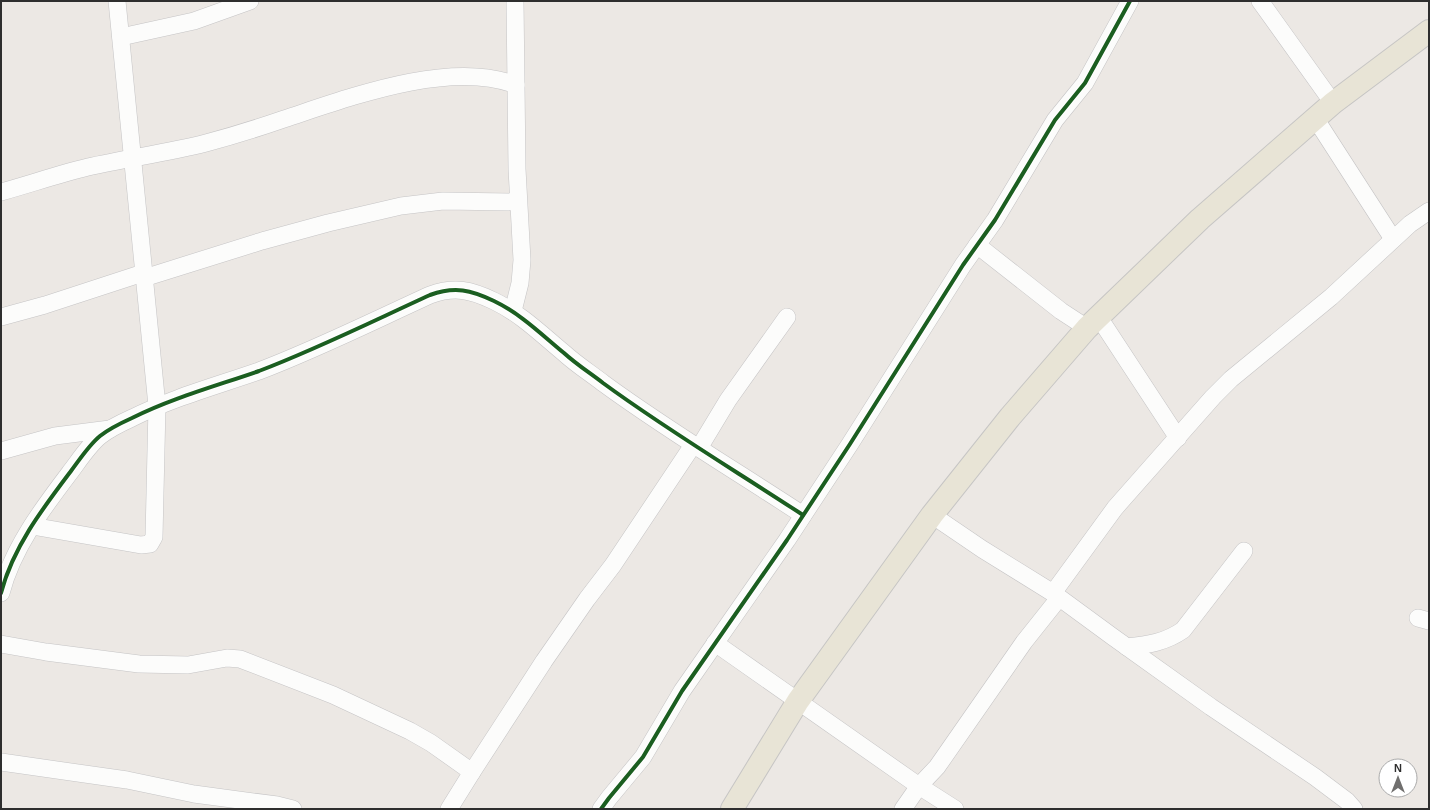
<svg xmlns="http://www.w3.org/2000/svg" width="1430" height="810" font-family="Arial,sans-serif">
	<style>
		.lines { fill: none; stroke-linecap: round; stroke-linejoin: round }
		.minor-casing { stroke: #c5c4c5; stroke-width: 18 }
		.major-casing { stroke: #c6c5c4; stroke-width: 24 }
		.minor { stroke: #fcfcfb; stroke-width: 17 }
		.major { stroke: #e8e4d6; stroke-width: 22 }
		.cycleway-casing { stroke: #fff; stroke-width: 6 }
		.cycleway { stroke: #1b5e20; stroke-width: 4 }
	</style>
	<rect width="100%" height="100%" fill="#ece8e4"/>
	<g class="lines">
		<g class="minor-casing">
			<g id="minor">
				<polyline points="1260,1 1333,103"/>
				<polyline points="121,37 194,21 250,1"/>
				<polyline points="1315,118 1393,239"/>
				<path d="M1,192C30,184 59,174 88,167C127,158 167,153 206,143C232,136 258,128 284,119C348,98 450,59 516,85"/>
				<polyline points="977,245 1061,311 1087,328"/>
				<polyline points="144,278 262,241 328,223 401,206 443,201 518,202"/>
				<polyline points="513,311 520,283 522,260 517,169 515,1"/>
				<polyline points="1098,316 1178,438"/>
				<polyline points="1,317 45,305 143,273"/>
				<polyline points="699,448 728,400 787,317"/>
				<polyline points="1,451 55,436 110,429"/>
				<polyline points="932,515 982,549 1053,593 1113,637 1211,707 1315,777 1347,801 1354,809"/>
				<polyline points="32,526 141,545 150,544 154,537 157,406 117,1"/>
				<path d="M1,593C13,547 43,508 71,471C80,459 89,445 100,436C110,428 121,423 132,418C172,398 216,386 259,371C317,349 373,321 430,295C455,286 471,290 494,301C521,314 541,334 564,353C576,364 590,373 603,383C667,430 736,471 803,515"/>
				<polyline points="1053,593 1115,508 1213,397 1231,379 1331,297 1410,224 1429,211"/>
				<polyline points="1418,618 1429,621"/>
				<polyline points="715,643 919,786 955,809"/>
				<polyline points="1,644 46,652 139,664 188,665 227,658 240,659 333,695 410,731 431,743 472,772"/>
				<path d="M1127,647C1148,645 1166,642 1183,630L1244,551"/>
				<polyline points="1,762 127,780 194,794 277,805 293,809"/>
				<polyline points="449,809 472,772 544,661 587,599 613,565 693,445"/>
				<polyline points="601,809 609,798 643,757 682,691 787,540 850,444 963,265 995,220 1055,120 1085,83 1130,1"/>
				<polyline points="903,809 919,786 937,767 1024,642 1059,598"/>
			</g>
		</g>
		<g class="major-casing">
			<polyline id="major" points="732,809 798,701 932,515 1010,417 1087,328 1200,219 1333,103 1429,31"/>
		</g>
		<use href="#minor" class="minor"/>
		<use href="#major" class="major"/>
		<g class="cycleway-casing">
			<g id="cycleway">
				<path d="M1,593C13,547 43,508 71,471C80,459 89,445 100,436C110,428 121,423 132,418C172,398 216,386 259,371C317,349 373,321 430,295C455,286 471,290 494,301C521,314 541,334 564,353C576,364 590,373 603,383C667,430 736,471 803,515"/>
				<polyline points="601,809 609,798 643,757 682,691 787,540 850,444 963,265 995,220 1055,120 1085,83 1130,1"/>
			</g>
		</g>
		<use href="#cycleway" class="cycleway"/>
	</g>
	<rect width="1430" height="810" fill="none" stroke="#2e2e2e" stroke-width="4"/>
	<g transform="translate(1398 778)"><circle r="19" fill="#ffffff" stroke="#ababab"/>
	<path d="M0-3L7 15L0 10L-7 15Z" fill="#706f6e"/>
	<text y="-6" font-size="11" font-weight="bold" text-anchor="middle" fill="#2e2e2e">N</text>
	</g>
</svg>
